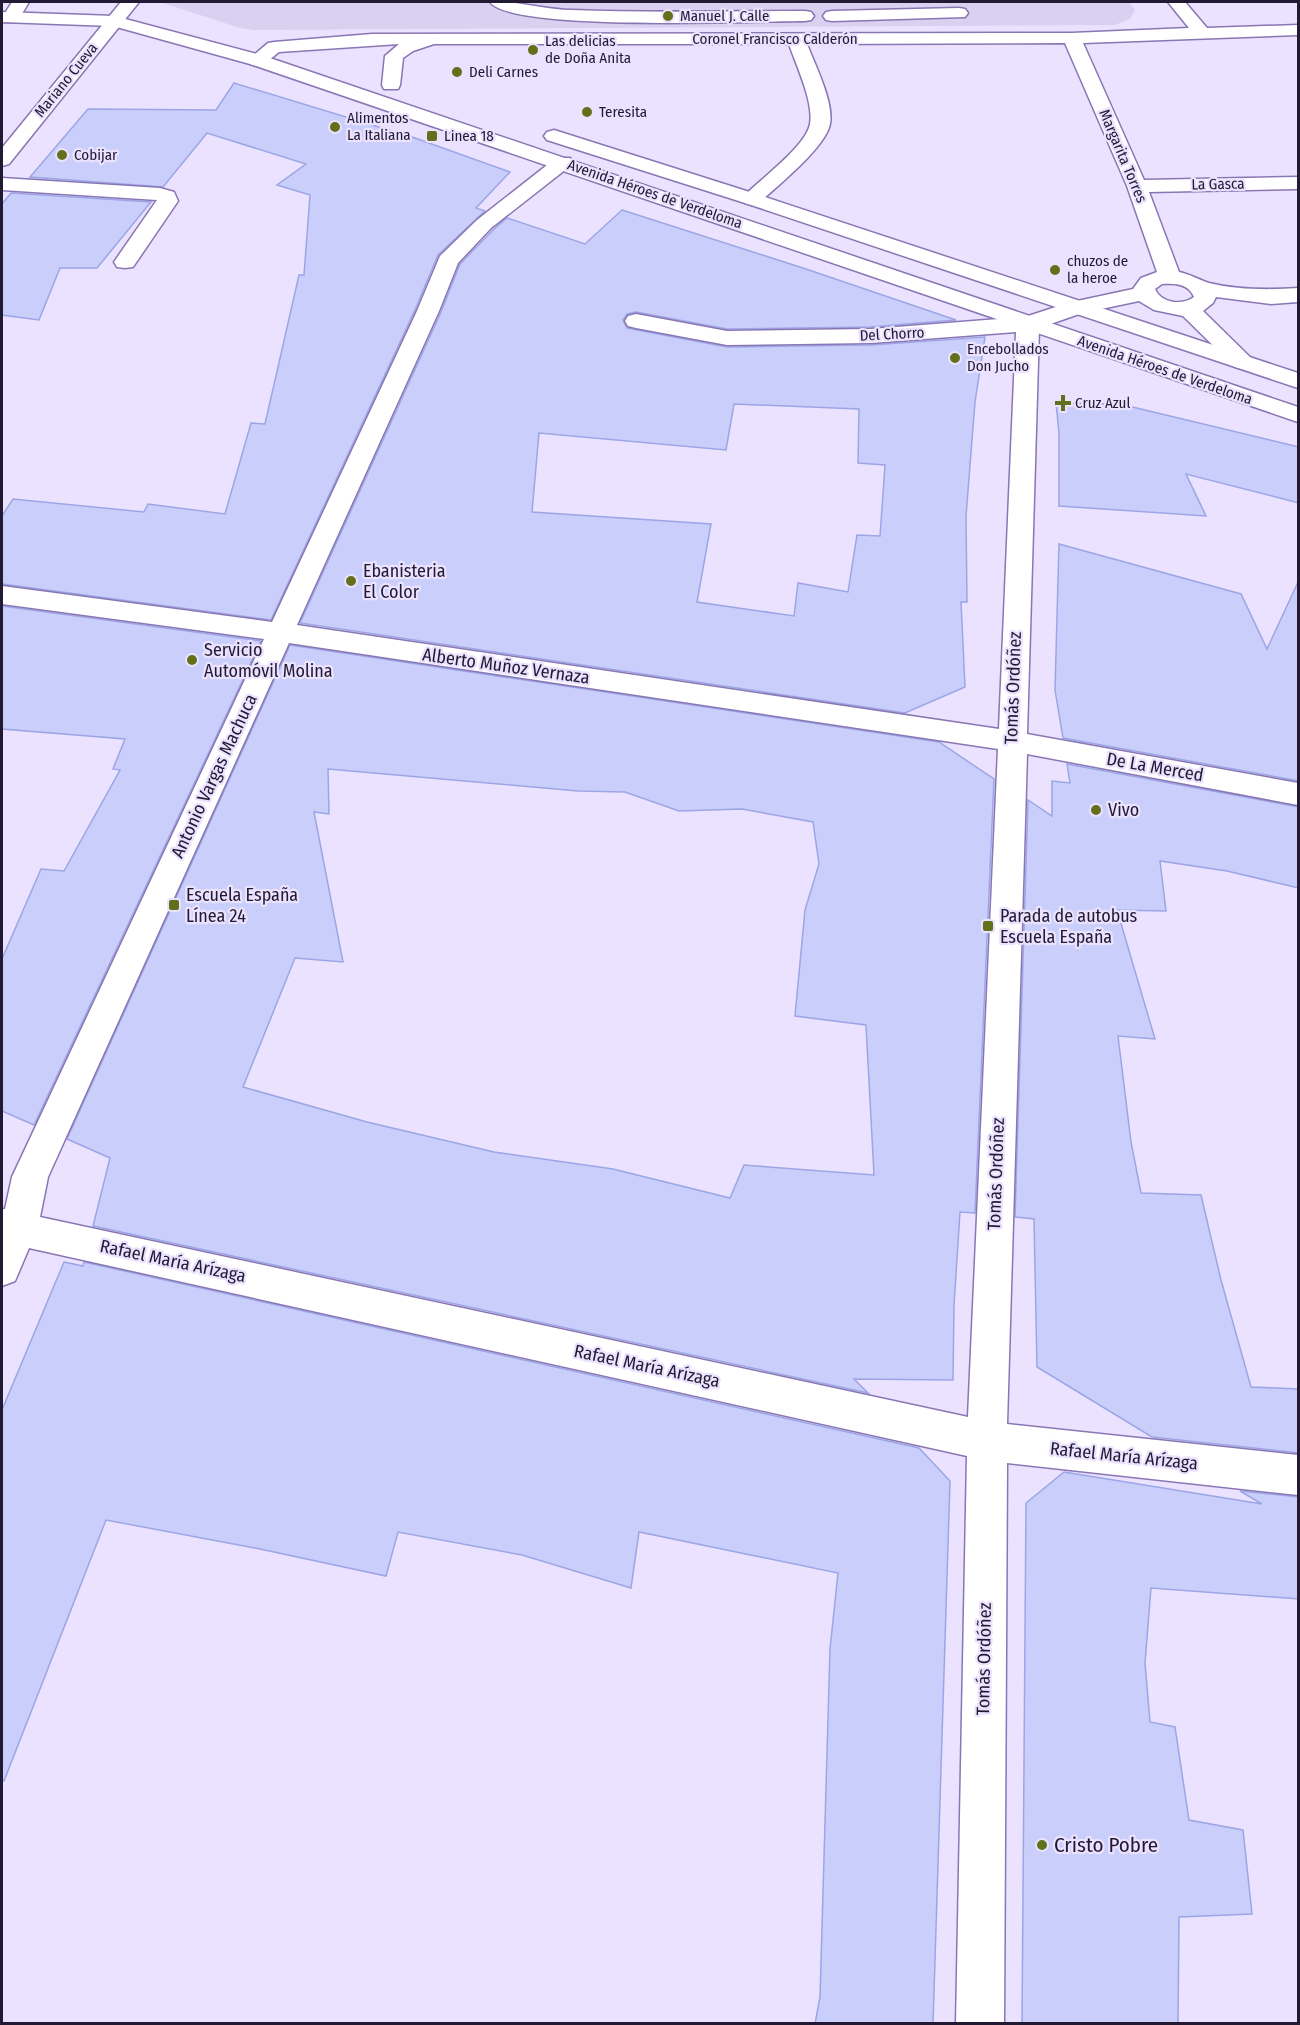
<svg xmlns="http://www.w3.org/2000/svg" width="1300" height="2025" font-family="'Fira Sans Condensed',sans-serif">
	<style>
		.built { fill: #d9d1ef }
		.building { fill: #c9cffa; stroke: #9ca5e6; stroke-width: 1.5; fill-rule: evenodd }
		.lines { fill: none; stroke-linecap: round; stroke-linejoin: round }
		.minor-casing { stroke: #8976b4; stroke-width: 3 }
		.major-casing { stroke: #8976b4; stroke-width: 3 }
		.minor { fill: #fff; fill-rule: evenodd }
		.major { fill: #fff; fill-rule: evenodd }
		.poi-dot { fill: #63701b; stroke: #eae2fe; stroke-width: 2 }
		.labels { text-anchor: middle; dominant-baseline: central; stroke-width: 4.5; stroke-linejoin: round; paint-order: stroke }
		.far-poi-label { font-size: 15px; fill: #221a33; stroke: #eae2fe; text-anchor: start }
		.far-street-label { font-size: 15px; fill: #221a33; stroke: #eae2fe }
		.poi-label { font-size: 18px; fill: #221a33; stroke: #eae2fe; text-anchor: start }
		.street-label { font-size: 18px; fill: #221a33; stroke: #eae2fe }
		.near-poi-label { font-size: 21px; fill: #221a33; stroke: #eae2fe; text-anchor: start }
	</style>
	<rect width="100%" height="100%" fill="#eae2fe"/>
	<polygon class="built" points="160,2 1129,2 1135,10 1130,19 1115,25 255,30 240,28"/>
	<g class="building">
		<polygon points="234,83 415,138 510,172 476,208 485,211 438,255 415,310 271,620 2,584 2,516 13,499 144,512 148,504 225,514 251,423 265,424 299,275 304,275 310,195 277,185 306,164 207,133 163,187 30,177 88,109 216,110"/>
		<polygon points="11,193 151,202 97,268 60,268 39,320 2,315 2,204"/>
		<path d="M622,210L803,268L956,320L871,327L727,329L636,312L627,314L623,320L627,328L727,347L871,345L985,337L975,402L966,516L967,602H961L965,687L905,713L300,623L441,312L460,264L493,230L507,218L585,244ZM734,404L859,409L858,463L885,465L880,536L857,535L848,592L798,583L794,616L697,602L711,524L532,512L539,433L726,450Z"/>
		<polygon points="1056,403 1120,404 1299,447 1299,503 1186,474 1206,516 1059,506 1059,433"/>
		<polygon points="1059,544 1241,594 1267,649 1299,580 1299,781 1063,738 1055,690"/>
		<polygon points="2,606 261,641 34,1125 2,1111 2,959 41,869 64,871 120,770 113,769 125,739 2,729"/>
		<path d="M290,645L939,742L994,779L975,1213L960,1212L954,1305L953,1380L854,1379L868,1393L93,1226L110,1158L67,1139ZM328,769L578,791L625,792L679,811L742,809L813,822L819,864L805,910L795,1016L866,1025L874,1175L744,1165L730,1198L613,1169L494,1152L367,1122L243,1087L295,958L343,962L314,812L329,814Z"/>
		<polygon points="1067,764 1299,807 1299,888 1227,871 1160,861 1166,911 1117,910 1155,1039 1118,1036 1131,1142 1141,1193 1201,1195 1221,1280 1251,1387 1299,1389 1299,1453 1152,1437 1037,1367 1034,1219 1015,1217 1028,800 1052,816 1052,781 1070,783"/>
		<polygon points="64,1262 83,1266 84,1262 919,1448 950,1481 933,2024 815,2024 820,1997 830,1649 838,1573 639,1532 631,1588 522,1555 398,1532 386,1576 260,1549 106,1520 4,1781 2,1780 2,1410"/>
		<polygon points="1064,1472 1262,1504 1240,1491 1299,1497 1299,1599 1151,1588 1145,1663 1150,1722 1175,1727 1189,1820 1243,1830 1252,1914 1179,1917 1178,2024 1022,2024 1026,1503"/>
	</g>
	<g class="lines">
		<g class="minor-casing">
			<g id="minor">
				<polygon points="12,2 29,2 17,22 5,22 2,18"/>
				<polygon points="121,2 139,2 9,164 2,166 2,148"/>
				<path d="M490,2C514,0 545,10 571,10C649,13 727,11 805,11L811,12L814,16L811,20L805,21C759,21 511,32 490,2Z"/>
				<path d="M1168,2H1185L1207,28L1298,25V35L1083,43L1144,180L1298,177V189L1149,192L1179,272C1190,274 1199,280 1209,283C1238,290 1269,290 1298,288V302L1271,304L1216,297L1213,303L1203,311L1255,362L1251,367L1243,369L1235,367L1183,316L1154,310L1139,301L1082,313L1039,328L1027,734L1298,783V805L1027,754L1007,1424L1298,1455V1495L1007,1463L1004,2024H956L967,1456L29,1248L15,1281L2,1286V1209H5L12,1177L264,639L2,604V586L272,622L417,311L440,256L477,220L556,158H570L573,162L570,166L491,228L458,263L439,311L297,625L999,729L1016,332L871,343L727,345L636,328L628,326L625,321L628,316L636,314L727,331L871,329L1025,317L1068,303L1133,289L1141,278L1157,272L1127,186L1065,43L807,44C815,65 834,102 830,124C826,147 777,186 759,203L752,205L745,203L742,199L745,195C761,179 806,146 810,124C814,102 796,65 789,44H434L413,51L403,58L400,85L398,89H384L382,85L385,56L399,44L279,52C270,59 263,67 250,64L248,60L268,43L274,42L372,34L1072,33L1189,28ZM1162,284C1175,283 1189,284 1194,297C1182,306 1161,303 1155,289ZM289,643L998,749L968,1417L40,1217L48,1177Z"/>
				<polygon points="959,8 965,9 968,13 965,17 832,21 826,20 823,16 826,12 832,11"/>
				<polygon points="2,178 160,188 174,192 178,201 133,267 125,268 117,267 114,262 157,200 2,190"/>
			</g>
		</g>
		<g class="major-casing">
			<g id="major">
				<polygon points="2,12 114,16 264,56 1298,407 1298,422 250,64 113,26 2,22"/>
				<polygon points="554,130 759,195 1298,373 1298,388 745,203 547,140 544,136 547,132"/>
			</g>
		</g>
		<use href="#minor" class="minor"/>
		<use href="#major" class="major"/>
	</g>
	<g class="poi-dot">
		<circle cx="668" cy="16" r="6"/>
		<circle cx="533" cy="50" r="6"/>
		<circle cx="457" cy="72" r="6"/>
		<circle cx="587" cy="112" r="6"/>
		<circle cx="335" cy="127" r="6"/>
		<rect x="426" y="130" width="12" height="12" rx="3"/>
		<circle cx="62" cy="155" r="6"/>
		<circle cx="1055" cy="270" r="6"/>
		<circle cx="955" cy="358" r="6"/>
		<path d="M1060 394h6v6h6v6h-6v6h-6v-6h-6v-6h6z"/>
		<circle cx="351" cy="581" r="6"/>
		<circle cx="192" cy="660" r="6"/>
		<circle cx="1096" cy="810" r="6"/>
		<rect x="168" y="899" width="12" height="12" rx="3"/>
		<rect x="982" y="920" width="12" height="12" rx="3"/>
		<circle cx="1042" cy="1845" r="6"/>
	</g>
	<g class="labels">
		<g class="far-poi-label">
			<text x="680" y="16">Manuel J. Calle</text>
			<text x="545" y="41">Las delicias<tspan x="545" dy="17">de Doña Anita</tspan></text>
			<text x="469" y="72">Deli Carnes</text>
			<text x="599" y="112">Teresita</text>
			<text x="347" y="118">Alimentos<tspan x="347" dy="17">La Italiana</tspan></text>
			<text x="444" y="136">Linea 18</text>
			<text x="74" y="155">Cobijar</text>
			<text x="1067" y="261">chuzos de<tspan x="1067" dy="17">la heroe</tspan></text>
			<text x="967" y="349">Encebollados<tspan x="967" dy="17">Don Jucho</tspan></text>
			<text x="1075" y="403">Cruz Azul</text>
		</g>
		<g class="far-street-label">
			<text x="775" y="39">Coronel Francisco Calderón</text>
			<text transform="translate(66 80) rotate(-51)">Mariano Cueva</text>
			<text transform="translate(1123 156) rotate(67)">Margarita Torres</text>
			<text transform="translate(1218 184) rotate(-1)">La Gasca</text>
			<text transform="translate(655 194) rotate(19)">Avenida Héroes de Verdeloma</text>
			<text transform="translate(892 334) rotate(-3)">Del Chorro</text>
			<text transform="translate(1165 370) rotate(19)">Avenida Héroes de Verdeloma</text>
		</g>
		<g class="poi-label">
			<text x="363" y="571">Ebanisteria<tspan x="363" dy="21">El Color</tspan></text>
			<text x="204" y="650">Servicio<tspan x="204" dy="21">Automóvil Molina</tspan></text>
			<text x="1108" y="810">Vivo</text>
			<text x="186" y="895">Escuela España<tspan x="186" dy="21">Línea 24</tspan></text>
			<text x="1000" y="916">Parada de autobus<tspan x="1000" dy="21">Escuela España</tspan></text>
		</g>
		<g class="street-label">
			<text transform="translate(506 666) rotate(8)">Alberto Muñoz Vernaza</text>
			<text transform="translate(1013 688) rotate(-88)">Tomás Ordóñez</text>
			<text transform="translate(1155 767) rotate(10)">De La Merced</text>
			<text transform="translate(214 776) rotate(-65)">Antonio Vargas Machuca</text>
			<text transform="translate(996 1174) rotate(-88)">Tomás Ordóñez</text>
			<text transform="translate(173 1261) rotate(12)">Rafael María Arízaga</text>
			<text transform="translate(647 1366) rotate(12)">Rafael María Arízaga</text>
			<text transform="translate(1124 1456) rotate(6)">Rafael María Arízaga</text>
			<text transform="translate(984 1659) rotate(-89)">Tomás Ordóñez</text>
		</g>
		<g class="near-poi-label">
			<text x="1054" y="1845">Cristo Pobre</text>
		</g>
	</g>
	<rect width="1300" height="2025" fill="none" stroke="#221a33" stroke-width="6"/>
</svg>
